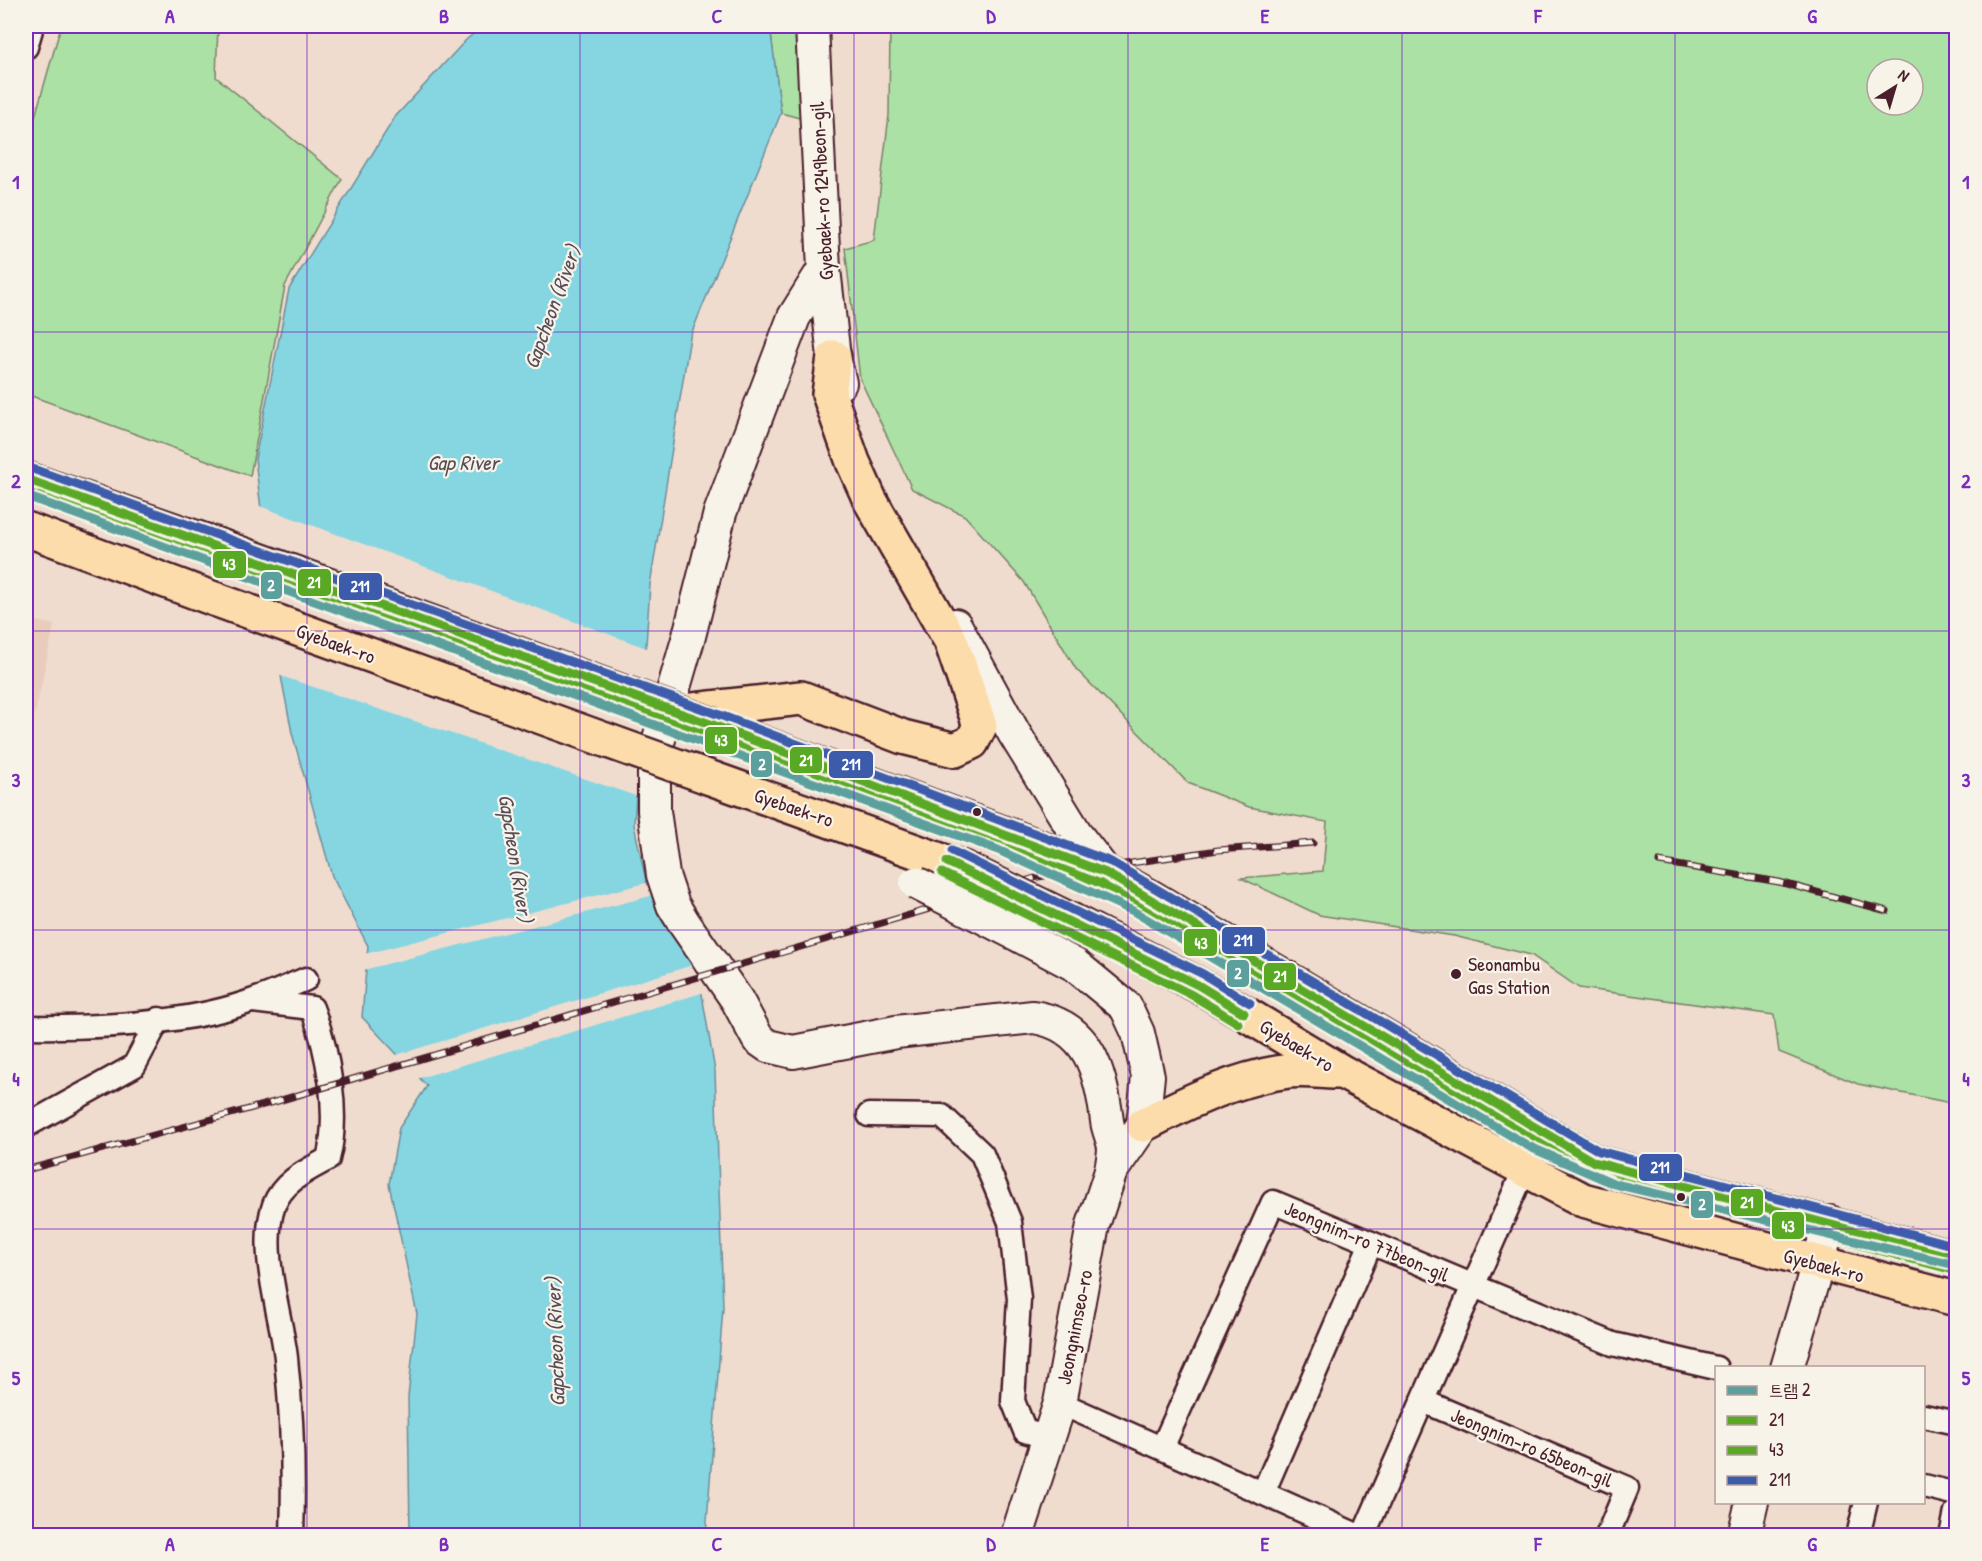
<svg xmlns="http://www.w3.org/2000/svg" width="1982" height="1561" font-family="'Patrick Hand','Poor Story',sans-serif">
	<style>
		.built { fill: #e9ccbb }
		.green { fill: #abe1a5; stroke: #7a8068; stroke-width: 1.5; fill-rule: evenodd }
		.water { fill: #86d6e2; stroke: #6e8d99; stroke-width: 1.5 }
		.pier { fill: #efdcce }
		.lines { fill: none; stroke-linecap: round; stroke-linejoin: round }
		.street-casing { stroke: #4a1f2b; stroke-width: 27 }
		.secondary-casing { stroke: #4a1f2b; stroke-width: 36 }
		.primary-casing { stroke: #4a1f2b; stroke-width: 38 }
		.street { stroke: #f7f3e8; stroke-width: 22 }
		.secondary { stroke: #f7f3e8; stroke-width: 32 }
		.primary { stroke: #fddcac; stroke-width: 33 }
		.rail-casing { stroke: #4a1f2b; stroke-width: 7 }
		.rail { stroke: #f7f3e8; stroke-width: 4.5; stroke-dasharray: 14; stroke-linecap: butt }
		.secondary-bridge-casing { stroke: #4a1f2b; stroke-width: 36; stroke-linecap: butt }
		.primary-bridge-casing { stroke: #4a1f2b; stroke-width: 38; stroke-linecap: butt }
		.secondary-bridge { stroke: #f7f3e8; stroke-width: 32 }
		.primary-bridge { stroke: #fddcac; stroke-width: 33 }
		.bus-1-casing { stroke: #f7f3e8; stroke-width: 14 }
		.bus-2-casing { stroke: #f7f3e8; stroke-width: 14 }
		.bus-3-casing { stroke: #f7f3e8; stroke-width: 14 }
		.bus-1 { stroke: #5aa925; stroke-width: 9 }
		.bus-2 { stroke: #5aa925; stroke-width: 9 }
		.bus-3 { stroke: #3d5bab; stroke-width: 9 }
		.tram-1-casing { stroke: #f7f3e8; stroke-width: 14 }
		.tram-1 { stroke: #5ba09d; stroke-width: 9 }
		.grid { fill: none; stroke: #7b2cbf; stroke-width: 1.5; stroke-opacity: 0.55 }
		.bus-dot { fill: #4a1f2b; stroke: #f7f3e8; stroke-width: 2 }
		.labels { text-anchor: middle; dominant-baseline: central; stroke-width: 4.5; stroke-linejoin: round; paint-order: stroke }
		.street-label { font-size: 20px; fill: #4a1f2b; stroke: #f7f3e8 }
		.poi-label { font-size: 20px; fill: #4a1f2b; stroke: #f7f3e8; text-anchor: start }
		.water-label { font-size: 21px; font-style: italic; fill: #594d59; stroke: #f7f3e8 }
		.line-badge { stroke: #f7f3e8; stroke-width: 2 }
		.badge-label { font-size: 16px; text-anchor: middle; font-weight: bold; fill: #fff }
		.neatline { fill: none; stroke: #7b2cbf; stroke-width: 2 }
		.grid-label { font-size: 20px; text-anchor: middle; font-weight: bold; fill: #7b2cbf }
	</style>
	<rect width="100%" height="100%" fill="#efdcce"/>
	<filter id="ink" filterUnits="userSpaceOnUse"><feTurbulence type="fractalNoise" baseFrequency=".0167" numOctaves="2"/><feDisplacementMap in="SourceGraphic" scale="12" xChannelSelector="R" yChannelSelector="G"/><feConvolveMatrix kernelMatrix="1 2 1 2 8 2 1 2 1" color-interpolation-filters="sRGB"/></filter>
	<g filter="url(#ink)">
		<polygon class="built" points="26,619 54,625 26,756"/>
		<g class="green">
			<polygon points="61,26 218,26 216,77 342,179 285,286 250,476 26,394 26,148"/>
			<polygon points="770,26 800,26 803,119 781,113"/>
			<path d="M890,26H1956V1104L1858,1084L1779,1052L1774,1015L1579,988L1531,955L1454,936L1319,915L1241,878L1323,871L1327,822L1249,807L1188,783L1076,669L1024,582L965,516L912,489L860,379L845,248L874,240L889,115ZM1877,69H1913V105H1877Z"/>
		</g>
		<polygon class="water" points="483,26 770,26 781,113 690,337 650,585 634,825 646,881 696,959 715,1071 723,1307 706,1535 410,1535 408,1397 417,1314 389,1184 399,1128 427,1086 362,1017 368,946 332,876 292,733 281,676 255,459 289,289 395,117 466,40"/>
		<g class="pier">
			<polygon points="257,505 649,649 639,797 278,675"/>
			<polygon points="650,882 658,894 363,970 365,954"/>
			<polygon points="700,963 705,992 416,1079 393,1056"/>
		</g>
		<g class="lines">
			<g class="street-casing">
				<g id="street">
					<polyline points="26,47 32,26"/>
					<path d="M253,1001L312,1008C328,1050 340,1114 328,1159C308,1170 283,1181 274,1205C258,1250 281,1313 286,1358C292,1415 294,1479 292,1536"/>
					<path d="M26,1027C95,1028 189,1024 254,1000C272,994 289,986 306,979"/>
					<polyline points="869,1115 942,1116 982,1154 1010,1222 1019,1299 1013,1401 1025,1431 1049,1438"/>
					<polyline points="26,1126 134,1066 159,1019"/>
					<polyline points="1423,1401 1627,1488 1607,1536"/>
					<polyline points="1060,1403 1359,1536"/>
					<polyline points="1924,1416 1956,1423"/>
					<polyline points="1162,1448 1273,1202 1613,1344 1716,1368"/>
					<polyline points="1924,1486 1956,1494"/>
					<polyline points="1263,1493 1371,1243"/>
					<polyline points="1363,1536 1525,1168"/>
					<polyline points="1858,1536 1866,1502"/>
					<polyline points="1951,1536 1956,1512"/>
				</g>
			</g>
			<g class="secondary-casing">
				<g id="secondary">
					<polyline points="812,26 824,269 834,357 840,383"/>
					<path d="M824,269L794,317L720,513L689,636L654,756V811L663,875L673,905L684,923L737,1000L758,1039L768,1046L793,1052L896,1032L1033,1017C1089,1025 1101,1072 1107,1121C1108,1130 1113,1139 1114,1148C1114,1155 1112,1164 1111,1171"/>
					<polyline points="955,625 1014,733 1078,837"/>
					<polyline points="1787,1368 1830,1222"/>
					<polyline points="1017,1536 1060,1403 1093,1225 1111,1171 1143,1125 1148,1076 1138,1033 1126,1007 1075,965 1022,937"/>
					<polyline points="1744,1536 1752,1502"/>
				</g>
			</g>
			<g class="primary-casing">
				<g id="primary">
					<polyline points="26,479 222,547"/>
					<polyline points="26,529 217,600"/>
					<polyline points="675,712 801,698 903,737 955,750 972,742 980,726 951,641 870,500 853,462 829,394 834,357"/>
					<polyline points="713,725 1013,837"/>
					<polyline points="708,777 965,869"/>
					<polyline points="1150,897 1594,1162 1956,1258"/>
					<polyline points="1072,921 1198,985 1342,1072 1583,1200 1956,1299"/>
					<path d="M1143,1125C1189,1101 1237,1078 1289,1071C1305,1069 1324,1072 1340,1072"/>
				</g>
			</g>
			<use href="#street" class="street"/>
			<use href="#secondary" class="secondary"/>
			<use href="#primary" class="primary"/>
			<g class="rail-casing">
				<g id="rail">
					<polyline points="1659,862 1779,882 1887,911"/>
					<polyline points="26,1170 278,1101 1038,877 1218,850 1313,843"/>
				</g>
			</g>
			<use href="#rail" class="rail"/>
			<g class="secondary-bridge-casing">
				<g id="secondary-bridge">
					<polyline points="1078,837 1106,873"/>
					<polyline points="916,883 1022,937"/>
				</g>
			</g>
			<g class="primary-bridge-casing">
				<g id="primary-bridge">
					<polyline points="222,547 713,725"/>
					<polyline points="217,600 708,777"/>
					<polyline points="1013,837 1106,873 1150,897"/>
					<polyline points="965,869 1072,921"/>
				</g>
			</g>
			<use href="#secondary-bridge" class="secondary-bridge"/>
			<use href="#primary-bridge" class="primary-bridge"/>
			<g class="bus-1-casing">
				<g id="bus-1">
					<polyline points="26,479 713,725 1106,873 1594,1162 1956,1258"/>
					<polyline points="947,862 1198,985 1244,1013"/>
				</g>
			</g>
			<g class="bus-2-casing">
				<g id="bus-2">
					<polyline points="26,492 709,736 1101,884 1590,1173 1953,1270"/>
					<polyline points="942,873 1192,995 1238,1023"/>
				</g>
			</g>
			<g class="bus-3-casing">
				<g id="bus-3">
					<polyline points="30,468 717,714 1111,862 1599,1151 1956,1246"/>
					<polyline points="952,851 1203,974 1250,1003"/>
				</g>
			</g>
			<use href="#bus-1" class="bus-1"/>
			<use href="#bus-2" class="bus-2"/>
			<use href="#bus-3" class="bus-3"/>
			<g class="tram-1-casing">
				<polyline id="tram-1" points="26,496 998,850 1133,911 1530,1147 1615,1184 1956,1265"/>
			</g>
			<use href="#tram-1" class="tram-1"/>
		</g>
	</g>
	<path class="grid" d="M307,26V1536M580,26V1536M854,26V1536M1128,26V1536M1402,26V1536M1675,26V1536M26,332H1956M26,631H1956M26,930H1956M26,1229H1956"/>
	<g class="bus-dot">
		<circle cx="977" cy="812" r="5"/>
		<circle cx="1456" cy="974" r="6"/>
		<circle cx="1681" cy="1197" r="5"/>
	</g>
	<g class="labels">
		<g class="street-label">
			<text transform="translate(821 191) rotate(-93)">Gyebaek-ro 1249beon-gil</text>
			<text transform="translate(336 643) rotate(20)">Gyebaek-ro</text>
			<text transform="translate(794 807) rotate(19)">Gyebaek-ro</text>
			<text transform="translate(1297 1045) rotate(31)">Gyebaek-ro</text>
			<text transform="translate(1367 1241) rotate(23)">Jeongnim-ro 77beon-gil</text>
			<text transform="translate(1824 1265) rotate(15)">Gyebaek-ro</text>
			<text transform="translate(1074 1327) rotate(-79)">Jeongnimseo-ro</text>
			<text transform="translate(1532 1447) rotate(23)">Jeongnim-ro 65beon-gil</text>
		</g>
		<g class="poi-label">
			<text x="1468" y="963">Seonambu<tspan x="1468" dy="23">Gas Station</tspan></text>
		</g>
		<g class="water-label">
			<text transform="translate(552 307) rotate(-70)">Gapcheon (River)</text>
			<text x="463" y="462">Gap River</text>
			<text transform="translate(516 858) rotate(81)">Gapcheon (River)</text>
			<text transform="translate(555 1342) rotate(-92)">Gapcheon (River)</text>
		</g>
	</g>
	<g class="line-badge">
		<rect x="212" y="550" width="35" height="29" rx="6" fill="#5aa925"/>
		<rect x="297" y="568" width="35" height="29" rx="6" fill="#5aa925"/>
		<rect x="260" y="571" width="23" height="29" rx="6" fill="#5ba09d"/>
		<rect x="338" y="572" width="45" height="29" rx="6" fill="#3d5bab"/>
		<rect x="704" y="726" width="34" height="29" rx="6" fill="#5aa925"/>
		<rect x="789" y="746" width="34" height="28" rx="6" fill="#5aa925"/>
		<rect x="750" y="750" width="23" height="28" rx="6" fill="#5ba09d"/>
		<rect x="828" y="750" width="46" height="29" rx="6" fill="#3d5bab"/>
		<rect x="1221" y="926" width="45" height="29" rx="6" fill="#3d5bab"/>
		<rect x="1183" y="928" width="35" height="29" rx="6" fill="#5aa925"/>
		<rect x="1226" y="959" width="24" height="29" rx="6" fill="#5ba09d"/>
		<rect x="1263" y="962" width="34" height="29" rx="6" fill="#5aa925"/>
		<rect x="1638" y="1153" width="45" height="29" rx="6" fill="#3d5bab"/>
		<rect x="1730" y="1188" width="34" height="29" rx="6" fill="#5aa925"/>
		<rect x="1690" y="1190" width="24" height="29" rx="6" fill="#5ba09d"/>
		<rect x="1771" y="1211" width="34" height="29" rx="6" fill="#5aa925"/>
	</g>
	<g class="badge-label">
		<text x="229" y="570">43</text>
		<text x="314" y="588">21</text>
		<text x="271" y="591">2</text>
		<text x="360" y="592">211</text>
		<text x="721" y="746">43</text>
		<text x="806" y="766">21</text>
		<text x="762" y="770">2</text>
		<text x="851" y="770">211</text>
		<text x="1243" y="946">211</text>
		<text x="1201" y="949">43</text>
		<text x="1238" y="979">2</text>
		<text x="1280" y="982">21</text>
		<text x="1660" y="1173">211</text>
		<text x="1747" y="1208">21</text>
		<text x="1702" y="1210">2</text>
		<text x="1788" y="1232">43</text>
	</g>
	<rect width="1982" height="1561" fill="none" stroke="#f7f3e8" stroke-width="66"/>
	<rect x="1715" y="1366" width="210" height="138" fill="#f7f3e8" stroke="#b29e9c" stroke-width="1.5"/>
	<rect x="1727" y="1386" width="30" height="9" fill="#5ba09d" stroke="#b29e9c" stroke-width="1.5"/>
	<text x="1769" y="1396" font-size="18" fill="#4a1f2b">트램 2</text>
	<rect x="1727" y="1416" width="30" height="9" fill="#5aa925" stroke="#b29e9c" stroke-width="1.5"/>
	<text x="1769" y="1426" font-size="18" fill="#4a1f2b">21</text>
	<rect x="1727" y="1446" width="30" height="9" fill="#5aa925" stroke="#b29e9c" stroke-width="1.5"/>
	<text x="1769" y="1456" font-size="18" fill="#4a1f2b">43</text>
	<rect x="1727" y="1476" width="30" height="9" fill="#3d5bab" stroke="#b29e9c" stroke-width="1.5"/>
	<text x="1769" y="1486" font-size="18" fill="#4a1f2b">211</text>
	<g transform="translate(1895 87) rotate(37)"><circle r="28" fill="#f7f3e8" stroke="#b29e9c" stroke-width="1.5"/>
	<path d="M0-4.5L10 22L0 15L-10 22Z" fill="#4a1f2b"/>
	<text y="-9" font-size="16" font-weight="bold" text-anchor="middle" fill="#4a1f2b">N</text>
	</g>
	<rect x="33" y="33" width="1916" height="1495" class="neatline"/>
	<g class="grid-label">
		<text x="170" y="23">A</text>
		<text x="444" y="23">B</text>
		<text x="717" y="23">C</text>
		<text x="991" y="23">D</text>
		<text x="1265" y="23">E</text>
		<text x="1538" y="23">F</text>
		<text x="1812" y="23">G</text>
		<text x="16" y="189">1</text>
		<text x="1966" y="189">1</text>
		<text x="16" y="488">2</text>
		<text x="1966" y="488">2</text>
		<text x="16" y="787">3</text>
		<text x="1966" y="787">3</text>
		<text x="16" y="1086">4</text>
		<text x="1966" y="1086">4</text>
		<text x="16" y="1385">5</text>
		<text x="1966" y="1385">5</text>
		<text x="170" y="1551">A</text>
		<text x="444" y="1551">B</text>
		<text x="717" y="1551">C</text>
		<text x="991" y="1551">D</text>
		<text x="1265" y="1551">E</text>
		<text x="1538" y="1551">F</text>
		<text x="1812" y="1551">G</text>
	</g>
</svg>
